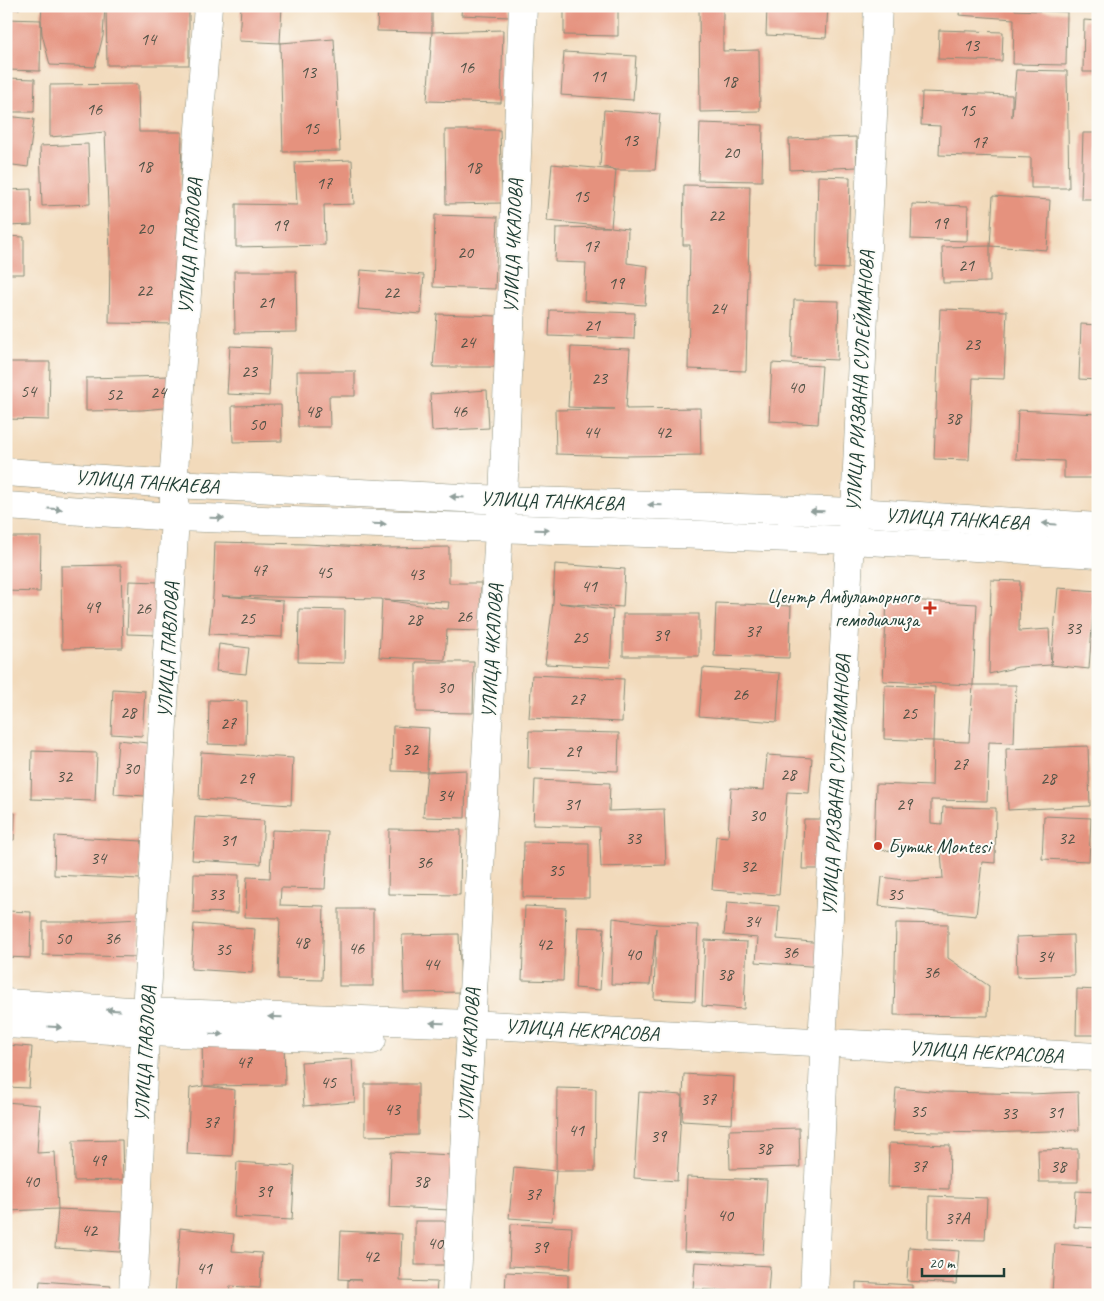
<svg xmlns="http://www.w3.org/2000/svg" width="1104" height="1301" font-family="Caveat,sans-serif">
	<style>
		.building { fill: #e5927e; fill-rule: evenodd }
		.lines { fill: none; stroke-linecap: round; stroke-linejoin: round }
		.minor-casing { stroke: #888c78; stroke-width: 29 }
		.major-casing { stroke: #888c78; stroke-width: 29 }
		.minor { stroke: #fff; stroke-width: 28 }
		.major { stroke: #fff; stroke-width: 28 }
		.oneway { fill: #8f9e9a }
		.poi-dot { fill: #c8321e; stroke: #fdfcf7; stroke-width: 2 }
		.labels { text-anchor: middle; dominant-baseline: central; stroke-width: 4; stroke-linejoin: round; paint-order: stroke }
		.number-label { font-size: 18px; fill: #505246 }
		.street-label { font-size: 20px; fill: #1f3d34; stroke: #fdfcf7 }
		.poi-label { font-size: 20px; fill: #1f3d34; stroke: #fdfcf7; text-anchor: end }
	</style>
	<rect width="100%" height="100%" fill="#fdfcf7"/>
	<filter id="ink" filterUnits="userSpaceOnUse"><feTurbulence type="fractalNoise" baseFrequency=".02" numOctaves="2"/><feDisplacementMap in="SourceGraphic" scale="10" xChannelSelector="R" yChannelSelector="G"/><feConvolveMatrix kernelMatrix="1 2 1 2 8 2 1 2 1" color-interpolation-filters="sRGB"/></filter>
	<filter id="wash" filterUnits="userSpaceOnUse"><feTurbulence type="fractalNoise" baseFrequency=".0096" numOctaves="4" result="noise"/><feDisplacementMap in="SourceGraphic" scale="20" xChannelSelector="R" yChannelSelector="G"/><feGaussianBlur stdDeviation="1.12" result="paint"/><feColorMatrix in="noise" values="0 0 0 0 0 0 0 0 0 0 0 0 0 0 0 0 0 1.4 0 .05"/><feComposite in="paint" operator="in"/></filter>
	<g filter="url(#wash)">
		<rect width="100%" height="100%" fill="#f2dabb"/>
		<g id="blocks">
			<g class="building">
				<rect x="6" y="6" width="13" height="3"/>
				<polygon points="42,6 105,6 103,36 95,67 50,65 42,34 41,20 40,71 6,70 6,19 41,20"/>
				<polygon points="106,6 189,6 189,65 107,65"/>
				<polygon points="241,6 282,6 280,43 239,41"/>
				<polygon points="378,6 432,6 432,32 377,31"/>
				<polygon points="462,6 510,6 510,17 461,15"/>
				<polygon points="564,6 618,6 618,36 564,35"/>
				<polygon points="699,6 723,6 723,51 759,50 760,111 700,112"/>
				<polygon points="767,6 828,6 826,38 766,35"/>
				<polygon points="960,6 1015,6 1015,10 1067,12 1066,65 1013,64 1014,19 959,15"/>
				<polygon points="1084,20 1098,21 1098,72 1083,72"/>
				<polygon points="503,30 501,103 427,101 432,32"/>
				<polygon points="939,30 1003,32 1002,61 938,59"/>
				<polygon points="334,39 340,151 283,152 280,43"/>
				<polygon points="564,52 636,56 633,100 561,95"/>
				<polygon points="1016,70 1067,71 1069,188 1031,188 1031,158 939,155 940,126 921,125 922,92 1012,95 1012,117"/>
				<polygon points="6,78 35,79 34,112 6,112"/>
				<polygon points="138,84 139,132 182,132 178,324 109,323 110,255 105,132 50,137 50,85"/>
				<polygon points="604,110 660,114 655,170 616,170 611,227 628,229 627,263 648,266 645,305 584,301 586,263 555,262 556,228 610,227 547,221 552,164 616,170 600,166"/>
				<polygon points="6,116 34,119 28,167 6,164"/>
				<polygon points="700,123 763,125 762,181 698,180"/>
				<polygon points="445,130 500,130 502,203 446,204"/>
				<polygon points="1083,133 1098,133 1098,199 1081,199"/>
				<polygon points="856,137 857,167 790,170 789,139"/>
				<polygon points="88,144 90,204 42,206 40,146"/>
				<polygon points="352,160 354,204 324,205 325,245 236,247 236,204 297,205 295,162"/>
				<polygon points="818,176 850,177 848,269 816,268"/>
				<polygon points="684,185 750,186 746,371 688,369 690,245 683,245"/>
				<polygon points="31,189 32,225 6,226 6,190"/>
				<polygon points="993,196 1050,200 1047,250 990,246"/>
				<polygon points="912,204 968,206 967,241 911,239"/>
				<polygon points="435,215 498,217 495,289 433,287"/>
				<polygon points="6,236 24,237 24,274 6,274"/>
				<polygon points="990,246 990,282 943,283 942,247"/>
				<polygon points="361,270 424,275 421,314 358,309"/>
				<polygon points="234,271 296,271 297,332 235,333"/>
				<polygon points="794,300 839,301 837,360 792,358"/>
				<polygon points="940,309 1007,311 1004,379 973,378 969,460 934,459"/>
				<polygon points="550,310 635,313 634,339 549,336"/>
				<polygon points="437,314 498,316 499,367 433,367"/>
				<polygon points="1081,324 1098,325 1098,380 1079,379"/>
				<polygon points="230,346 271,348 269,396 227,394"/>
				<polygon points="571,347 630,349 626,409 700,408 701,455 627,456 556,454 555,410 615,409 568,407"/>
				<polygon points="6,362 50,362 49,420 6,419"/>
				<polygon points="772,363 822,366 818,424 769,421"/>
				<polygon points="297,371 355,371 355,396 329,396 330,427 298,427"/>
				<polygon points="172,376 174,407 142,410 86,411 86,378"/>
				<polygon points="487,390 489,428 432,431 430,394"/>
				<polygon points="281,405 282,441 233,442 232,406"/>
				<polygon points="1018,410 1098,414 1098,478 1064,478 1064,461 1016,459"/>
				<polygon points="6,537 41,537 40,592 6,591"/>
				<path d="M215,542L306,544L384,548L449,547V583H481L480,631L447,630L445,660L379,657L382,599L222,596L283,601L282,637L209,634L213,596ZM384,600L449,602L448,609Z"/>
				<polygon points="555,564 625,569 623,607 559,603 613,610 610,667 545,664 553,603"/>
				<polygon points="121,565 123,648 62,649 61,566"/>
				<polygon points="991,580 1020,581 1019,631 1049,629 1051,665 1058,588 1098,591 1098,653 1094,653 1094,598 1089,669 1051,665 1018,667 989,674"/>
				<polygon points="129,581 159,582 158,635 127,634"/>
				<polygon points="887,599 977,604 973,685 883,681"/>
				<polygon points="716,603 791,606 789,658 714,656"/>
				<polygon points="299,609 345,610 344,663 298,662"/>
				<rect x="623" y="614" width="76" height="42"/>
				<polygon points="219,644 249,648 246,674 216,671"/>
				<polygon points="416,662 474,662 473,713 416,712"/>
				<polygon points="703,668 780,673 777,722 699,716"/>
				<polygon points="532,675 624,679 622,722 529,718"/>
				<polygon points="885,685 935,687 933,741 884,739"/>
				<polygon points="973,685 1016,685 1014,743 989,742 987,801 931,800 931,823 942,824 943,807 996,808 995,863 982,862 976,916 879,906 882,877 910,881 943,878 941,852 874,850 876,784 932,786 933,741 969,742"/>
				<polygon points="113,689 145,691 142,736 111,734"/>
				<polygon points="209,700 247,701 246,745 208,744"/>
				<polygon points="393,726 429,728 427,772 392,771"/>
				<polygon points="529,731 619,733 618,771 528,768"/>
				<polygon points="118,740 148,743 145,796 114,794"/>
				<polygon points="1088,746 1090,806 1008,810 1006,749"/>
				<polygon points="32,751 97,753 95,801 31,799"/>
				<polygon points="201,752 293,758 291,805 199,799"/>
				<polygon points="767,755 812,758 809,793 787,792 779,895 712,890 716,836 728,837 731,788 764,790"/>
				<polygon points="466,770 465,818 423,817 427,772"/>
				<polygon points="535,780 610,783 609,811 664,809 666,865 601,867 599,827 533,825"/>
				<polygon points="6,813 15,813 14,840 6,840"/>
				<polygon points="1044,816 1091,818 1089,861 1042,859"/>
				<polygon points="195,817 264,821 261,864 192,860"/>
				<polygon points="804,819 823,819 821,869 802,869"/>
				<polygon points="389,829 461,830 460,895 388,894"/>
				<polygon points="272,830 328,832 325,889 281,888 280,905 324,906 322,980 278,979 280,918 245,917 247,877 270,878"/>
				<polygon points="55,836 142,841 140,879 54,875"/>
				<polygon points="524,842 589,843 589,898 523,897"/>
				<polygon points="194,874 239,875 238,913 193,912"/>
				<polygon points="727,902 779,906 777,939 824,943 822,967 756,962 758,938 724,935"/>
				<polygon points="525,906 566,908 563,981 522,980"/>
				<rect x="339" y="909" width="34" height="77"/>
				<polygon points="6,911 31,912 30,958 6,957"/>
				<polygon points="613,918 657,924 698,925 695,1001 654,999 656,928 650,985 611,984"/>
				<polygon points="139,919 139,957 43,955 43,922 84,922"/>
				<polygon points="896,923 948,924 948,958 989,986 988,1016 894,1015"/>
				<polygon points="194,924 255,929 252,973 191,969"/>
				<polygon points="578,927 604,928 600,990 575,988"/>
				<polygon points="459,934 461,992 404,993 402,935"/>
				<polygon points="1073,935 1074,975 1017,977 1016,937"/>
				<polygon points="705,940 747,942 744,1009 702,1006"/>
				<polygon points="1077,989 1098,990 1098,1035 1076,1035"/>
				<polygon points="284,1038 285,1085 204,1086 235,1090 232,1156 187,1154 190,1088 203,1086 202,1039"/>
				<polygon points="6,1045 32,1047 29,1088 6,1087"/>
				<polygon points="352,1059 355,1102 304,1106 301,1062"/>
				<polygon points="684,1074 734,1077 732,1124 682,1121"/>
				<polygon points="365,1084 418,1084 418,1135 365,1136"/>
				<polygon points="557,1088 596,1089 595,1171 556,1171"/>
				<polygon points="896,1088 942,1092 988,1093 1030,1094 1078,1092 1079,1130 987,1133 893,1131"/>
				<polygon points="639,1092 682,1095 677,1181 634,1178"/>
				<polygon points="6,1102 40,1105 37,1153 55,1152 58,1209 6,1211"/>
				<polygon points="799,1128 800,1167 730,1169 729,1130"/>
				<polygon points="122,1140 123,1180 74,1181 73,1141"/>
				<polygon points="889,1143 950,1145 949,1189 888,1187"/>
				<polygon points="1078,1149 1078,1182 1039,1182 1038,1150"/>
				<polygon points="391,1152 452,1155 450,1210 389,1207"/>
				<polygon points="237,1162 295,1166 292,1220 234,1217"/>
				<polygon points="514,1167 556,1171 552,1221 509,1218"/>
				<polygon points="687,1177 767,1180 763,1254 684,1251"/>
				<polygon points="1076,1191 1098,1192 1098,1228 1074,1227"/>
				<polygon points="929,1196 987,1198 985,1240 928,1239"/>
				<polygon points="58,1209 123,1212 120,1252 55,1248"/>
				<rect x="415" y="1221" width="40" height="44"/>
				<polygon points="511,1224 572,1227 570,1269 509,1266"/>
				<polygon points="180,1228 234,1234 232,1251 262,1253 260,1288 230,1286 229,1295 175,1295"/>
				<polygon points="341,1231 402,1234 400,1281 437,1282 436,1295 348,1295 348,1280 361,1280 339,1279"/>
				<polygon points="1055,1244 1098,1247 1098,1295 1052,1292"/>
				<polygon points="909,1247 959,1251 956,1284 907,1281"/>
				<polygon points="695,1262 770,1266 768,1293 693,1289"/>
				<polygon points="506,1272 568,1275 568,1295 505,1295"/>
				<polygon points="40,1281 111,1286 110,1295 39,1295"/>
				<polygon points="856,1282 912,1285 912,1295 856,1295"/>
			</g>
		</g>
	</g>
	<g filter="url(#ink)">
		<use href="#blocks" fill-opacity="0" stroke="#888c78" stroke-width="1"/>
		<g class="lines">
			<g class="minor-casing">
				<g id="minor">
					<polyline points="6,1003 146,1012 470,1024 1098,1057"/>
					<polyline points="6,1024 146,1032 372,1040"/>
					<polyline points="133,1295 146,1012 175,517 173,484 208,6"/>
					<polyline points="456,1295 499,529 503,500 523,6"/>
					<polyline points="814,1295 824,1059 822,1043 850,540 855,512 878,6"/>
				</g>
			</g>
			<g class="major-casing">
				<g id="major">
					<polyline points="6,472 173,484 503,500 855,512 1098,527"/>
					<polyline points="6,506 175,517 850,540 1098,554"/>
				</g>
			</g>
			<use href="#minor" class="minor"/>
			<use href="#major" class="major"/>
		</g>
		<defs><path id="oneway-solid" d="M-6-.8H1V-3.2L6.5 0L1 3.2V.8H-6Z" transform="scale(1.25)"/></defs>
		<g class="oneway">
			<use href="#oneway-solid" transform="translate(457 497) rotate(-177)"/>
			<use href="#oneway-solid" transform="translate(655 505) rotate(-178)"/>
			<use href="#oneway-solid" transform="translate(55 509) rotate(4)"/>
			<use href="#oneway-solid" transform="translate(817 511) rotate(-178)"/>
			<use href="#oneway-solid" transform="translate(217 518) rotate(2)"/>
			<use href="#oneway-solid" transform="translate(379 524) rotate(2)"/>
			<use href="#oneway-solid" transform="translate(1049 524) rotate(-177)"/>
			<use href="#oneway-solid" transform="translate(542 530) rotate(2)"/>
			<use href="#oneway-solid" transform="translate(113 1010) rotate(-176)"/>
			<use href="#oneway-solid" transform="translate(275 1017) rotate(-178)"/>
			<use href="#oneway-solid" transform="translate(437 1023) rotate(-178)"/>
			<use href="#oneway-solid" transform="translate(55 1027) rotate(3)"/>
			<use href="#oneway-solid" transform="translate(217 1034) rotate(2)"/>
		</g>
	</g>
	<g class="poi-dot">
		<path d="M927.5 600.5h5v5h5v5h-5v5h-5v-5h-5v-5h5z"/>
		<circle cx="878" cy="846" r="5"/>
	</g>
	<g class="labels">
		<g class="number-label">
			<text x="148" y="39">14</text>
			<text x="971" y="45">13</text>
			<text x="466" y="67">16</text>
			<text x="308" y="72">13</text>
			<text x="598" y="76">11</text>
			<text x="729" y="81">18</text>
			<text x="94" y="109">16</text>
			<text x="967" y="110">15</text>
			<text x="311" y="128">15</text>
			<text x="630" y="140">13</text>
			<text x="979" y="142">17</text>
			<text x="731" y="152">20</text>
			<text x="144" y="166">18</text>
			<text x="473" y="167">18</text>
			<text x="324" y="183">17</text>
			<text x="581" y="196">15</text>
			<text x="716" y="215">22</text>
			<text x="940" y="223">19</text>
			<text x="280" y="225">19</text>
			<text x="145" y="228">20</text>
			<text x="591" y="246">17</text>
			<text x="465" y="252">20</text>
			<text x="966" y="265">21</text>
			<text x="616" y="283">19</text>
			<text x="144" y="290">22</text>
			<text x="391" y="292">22</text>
			<text x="266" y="302">21</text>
			<text x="718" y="308">24</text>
			<text x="592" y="325">21</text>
			<text x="467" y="342">24</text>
			<text x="972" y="344">23</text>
			<text x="249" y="371">23</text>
			<text x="599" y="378">23</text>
			<text x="796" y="387">40</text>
			<text x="28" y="391">54</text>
			<text x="158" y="392">24</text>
			<text x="114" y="394">52</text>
			<text x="313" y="411">48</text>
			<text x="459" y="411">46</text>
			<text x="953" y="418">38</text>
			<text x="257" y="424">50</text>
			<text x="591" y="432">44</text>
			<text x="663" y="432">42</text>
			<text x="259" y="570">47</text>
			<text x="324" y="572">45</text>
			<text x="416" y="574">43</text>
			<text x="589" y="586">41</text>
			<text x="92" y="607">49</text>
			<text x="143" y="608">26</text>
			<text x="464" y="616">26</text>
			<text x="247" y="618">25</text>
			<text x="414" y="619">28</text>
			<text x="1073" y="628">33</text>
			<text x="753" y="631">37</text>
			<text x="661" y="635">39</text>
			<text x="580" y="637">25</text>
			<text x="445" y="687">30</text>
			<text x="740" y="694">26</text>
			<text x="577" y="699">27</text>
			<text x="128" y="712">28</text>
			<text x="909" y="713">25</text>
			<text x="228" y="723">27</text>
			<text x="410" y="749">32</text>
			<text x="573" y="751">29</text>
			<text x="960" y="764">27</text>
			<text x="131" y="768">30</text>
			<text x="788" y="774">28</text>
			<text x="64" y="776">32</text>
			<text x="246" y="778">29</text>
			<text x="1048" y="778">28</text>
			<text x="445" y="795">34</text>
			<text x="572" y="804">31</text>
			<text x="904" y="804">29</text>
			<text x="757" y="815">30</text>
			<text x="633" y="838">33</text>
			<text x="1066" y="838">32</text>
			<text x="228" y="840">31</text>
			<text x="98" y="858">34</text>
			<text x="424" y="862">36</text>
			<text x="748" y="866">32</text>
			<text x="556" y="870">35</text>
			<text x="216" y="894">33</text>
			<text x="895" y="894">35</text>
			<text x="752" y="921">34</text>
			<text x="63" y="938">50</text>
			<text x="112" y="938">36</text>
			<text x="301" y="942">48</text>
			<text x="544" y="944">42</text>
			<text x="356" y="948">46</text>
			<text x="223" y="949">35</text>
			<text x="790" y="952">36</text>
			<text x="633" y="954">40</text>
			<text x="1045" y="956">34</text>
			<text x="431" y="964">44</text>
			<text x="931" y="972">36</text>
			<text x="725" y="974">38</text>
			<text x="244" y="1062">47</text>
			<text x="328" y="1082">45</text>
			<text x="708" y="1099">37</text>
			<text x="392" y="1109">43</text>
			<text x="918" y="1111">35</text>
			<text x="1055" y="1112">31</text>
			<text x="1009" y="1113">33</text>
			<text x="211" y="1122">37</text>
			<text x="576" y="1130">41</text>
			<text x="658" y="1136">39</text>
			<text x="764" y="1148">38</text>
			<text x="98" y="1160">49</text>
			<text x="919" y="1166">37</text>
			<text x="1058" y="1166">38</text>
			<text x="31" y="1181">40</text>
			<text x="421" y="1181">38</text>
			<text x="264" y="1191">39</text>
			<text x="533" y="1194">37</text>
			<text x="725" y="1215">40</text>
			<text x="957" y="1218">37А</text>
			<text x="89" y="1230">42</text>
			<text x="435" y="1243">40</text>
			<text x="540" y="1247">39</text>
			<text x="371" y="1256">42</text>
			<text x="204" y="1268">41</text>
		</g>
		<g class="street-label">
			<text transform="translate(190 246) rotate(-86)">УЛИЦА ПАВЛОВА</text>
			<text transform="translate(513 246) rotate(-88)">УЛИЦА ЧКАЛОВА</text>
			<text transform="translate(860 381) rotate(-87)">УЛИЦА РИЗВАНА СУЛЕЙМАНОВА</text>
			<text transform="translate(147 482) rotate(4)">УЛИЦА ТАНКАЕВА</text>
			<text transform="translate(552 501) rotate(2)">УЛИЦА ТАНКАЕВА</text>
			<text transform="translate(957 519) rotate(3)">УЛИЦА ТАНКАЕВА</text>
			<text transform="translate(168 650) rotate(-87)">УЛИЦА ПАВЛОВА</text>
			<text transform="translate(492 651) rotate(-87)">УЛИЦА ЧКАЛОВА</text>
			<text transform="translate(836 785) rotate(-87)">УЛИЦА РИЗВАНА СУЛЕЙМАНОВА</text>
			<text transform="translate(582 1030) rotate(3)">УЛИЦА НЕКРАСОВА</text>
			<text transform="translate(986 1052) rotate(3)">УЛИЦА НЕКРАСОВА</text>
			<text transform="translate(145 1054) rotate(-87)">УЛИЦА ПАВЛОВА</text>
			<text transform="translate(469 1055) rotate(-87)">УЛИЦА ЧКАЛОВА</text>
		</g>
		<g class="poi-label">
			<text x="919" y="596">Центр Амбулаторного<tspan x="919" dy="23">гемодиализа</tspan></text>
			<text x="888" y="846" text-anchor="start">Бутик Montesi</text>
		</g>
	</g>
	<rect width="1104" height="1301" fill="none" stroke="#fdfcf7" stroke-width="25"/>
	<path d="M922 1268v8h82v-8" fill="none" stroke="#1f3d34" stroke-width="2.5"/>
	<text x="929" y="1268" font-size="15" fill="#1f3d34" stroke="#fdfcf7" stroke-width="4" paint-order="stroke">20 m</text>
</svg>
